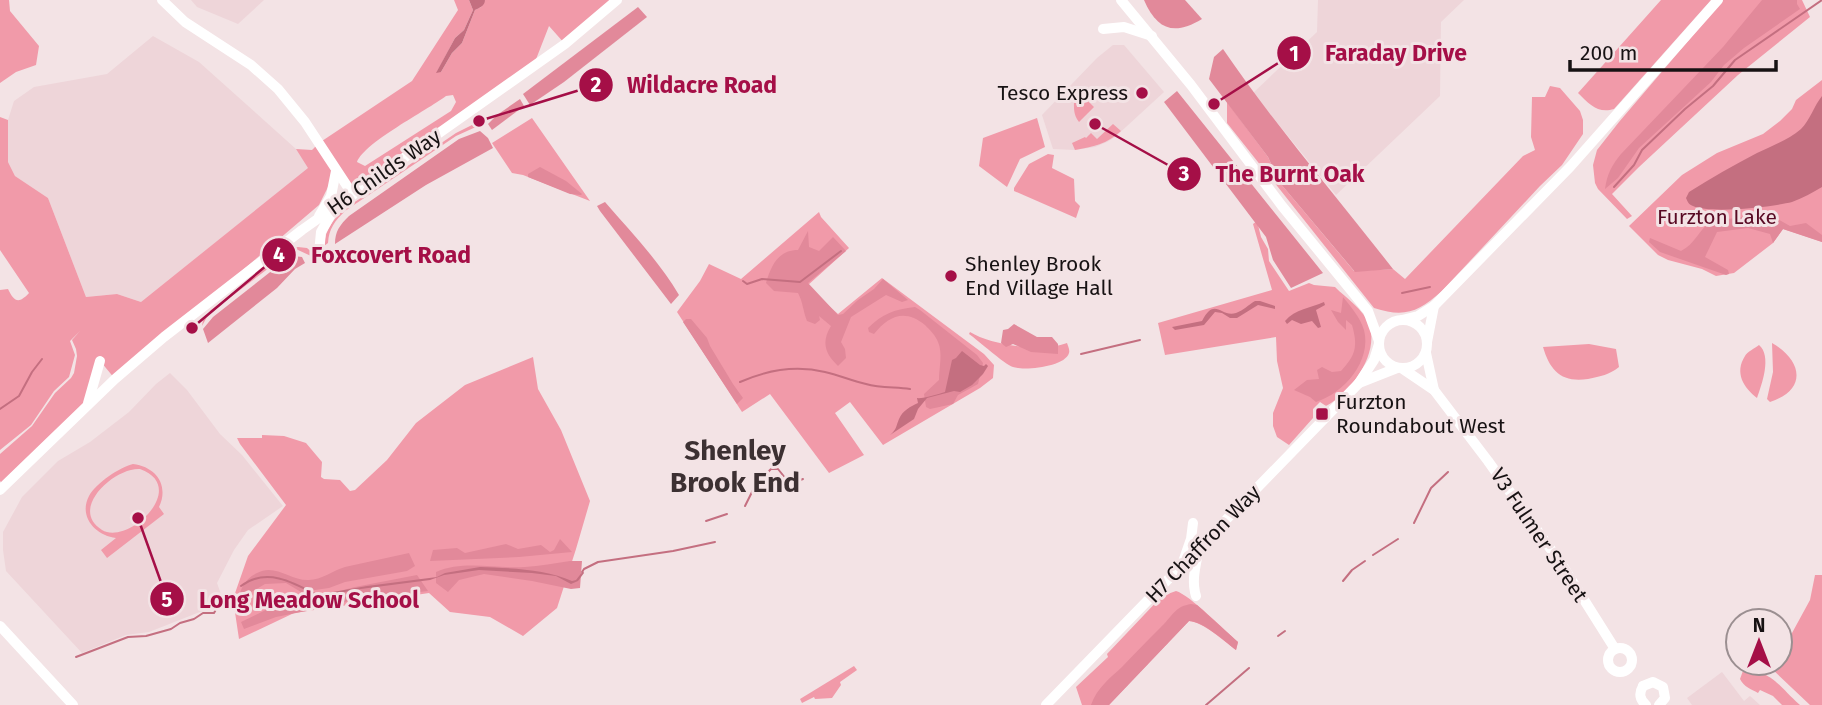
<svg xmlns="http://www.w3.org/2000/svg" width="1822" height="705" font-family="'Fira Sans',sans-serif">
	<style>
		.built { fill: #eed5d9 }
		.green { fill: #f19aa9; fill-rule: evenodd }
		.forest { fill: #e2899a }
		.water { fill: #c46f80 }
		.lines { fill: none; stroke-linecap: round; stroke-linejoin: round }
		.stream { stroke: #c46f80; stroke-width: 2 }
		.secondary { stroke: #fff; stroke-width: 10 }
		.poi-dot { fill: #a50f47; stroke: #f3e3e5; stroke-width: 2.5 }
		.labels { text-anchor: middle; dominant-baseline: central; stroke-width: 6; stroke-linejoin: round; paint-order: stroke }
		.poi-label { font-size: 21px; fill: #171213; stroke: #f3e3e5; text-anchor: start }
		.street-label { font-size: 21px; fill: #171213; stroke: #f3e3e5 }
		.park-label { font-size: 21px; fill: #590a24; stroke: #f3e3e5 }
		.district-label { font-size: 28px; font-weight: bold; fill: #3c3032; stroke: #f3e3e5 }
		.leader { fill: none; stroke: #a50f47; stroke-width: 2.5 }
		.callout-dot { fill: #a50f47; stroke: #f3e3e5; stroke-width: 2.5 }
		.mark-label { font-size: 21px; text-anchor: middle; font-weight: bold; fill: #fff }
		.callout-label { font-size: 23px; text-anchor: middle; font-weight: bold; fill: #a50f47; stroke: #f3e3e5; stroke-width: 6; stroke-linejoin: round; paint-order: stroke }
	</style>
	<rect width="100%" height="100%" fill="#f3e3e5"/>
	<g class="built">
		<polygon points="191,0 264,0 238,24 197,7"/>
		<polygon points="1318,0 1464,0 1441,22 1440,96 1336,195 1253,93 1317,32"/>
		<polygon points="153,36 199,62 296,149 309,168 141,302 117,294 86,297 48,198 15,176 8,162 8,120 14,101 34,87 107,74"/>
		<polygon points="1113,45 1124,45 1164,92 1115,137 1107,142 1095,147 1075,150 1053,149 1042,115 1097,58"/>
		<polygon points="170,373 187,390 220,434 242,455 283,506 248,530 234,550 217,583 222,597 210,608 149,632 126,635 82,653 6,571 3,550 3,532 22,497 58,461 90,442 129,412 156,384"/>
		<polygon points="1722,672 1744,701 1750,696 1760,705 1692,705 1687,698"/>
	</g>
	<g class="green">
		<polygon points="0,0 9,0 10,11 39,46 36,65 16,72 0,83"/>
		<path d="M454,0H469L473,10L464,30L455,38L437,72H441L452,53L462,43L475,10L481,7L485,0H617L565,44L549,26L533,67L353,195L336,171L319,205L115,379L101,362L87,406L5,486L0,481V454L32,426L55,393L71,378L74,373L77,356L76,349L72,340L80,331L70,341L75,355L69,377L54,391L31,425L0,450V290L8,289C14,302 19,304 29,293L0,250V117L8,120V162L15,176L48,198L86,297L117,294L141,302L308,168L296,149L312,150L319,143L412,81L458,10ZM453,95L456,102L451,111L365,166L357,162C365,142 426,111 446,96Z"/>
		<path d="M1661,0H1711L1614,109C1598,114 1589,104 1578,93Z"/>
		<polygon points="1723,0 1802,0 1810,17 1738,75 1639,167 1612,194 1632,216 1627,219 1598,189 1595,183 1593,165 1597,150 1619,122"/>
		<polygon points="1822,80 1822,242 1783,229 1773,243 1734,273 1716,276 1702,269 1668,260 1658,255 1629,226 1682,175 1717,153 1763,134 1780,121 1792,109 1796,100"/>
		<path d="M1550,86L1560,88L1580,111L1583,120V134L1562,165L1540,186L1442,291C1418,312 1405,318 1374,308L1227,123V102L1268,157L1280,183L1354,271L1393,269L1405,279L1523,156L1535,150L1531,137L1532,97H1545Z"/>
		<path d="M1080,93L1094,107L1079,122C1073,115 1074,107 1074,99Z"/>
		<polygon points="532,118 590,201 523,175 512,173 492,143"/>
		<polygon points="1037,118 1045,147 1020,159 1007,187 979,166 983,138"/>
		<path d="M476,123L478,126L456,136L345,211C335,221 329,228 328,243L324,246C325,229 334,218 346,208L456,133Z"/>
		<path d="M1113,124L1121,131C1107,144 1093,147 1075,150L1072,143L1085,137L1086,138L1091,133L1097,139Z"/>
		<polygon points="1048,154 1054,155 1052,168 1074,179 1075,201 1080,206 1076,218 1014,191 1014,188 1029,164"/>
		<polygon points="819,212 821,217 849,248 807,286 838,314 882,278 984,354 994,365 993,378 980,388 883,445 850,402 835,413 864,455 829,473 770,394 742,412 677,312 700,281 709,264 741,279"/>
		<path d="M1257,221L1261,237L1268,249L1269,261L1289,291L1309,283L1314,285L1335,287C1346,298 1363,309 1369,324C1380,353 1351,393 1326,406L1320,402L1313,409V418L1289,445L1277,437L1273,426V413L1283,388L1277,361L1276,337L1165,355L1158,323L1272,290L1253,224Z"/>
		<polygon points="298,247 307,248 315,255 311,256 298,250 290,252 215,309 208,315 202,326 203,320 211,310 284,253 292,248"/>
		<path d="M970,332C993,346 1042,352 1067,343C1068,346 1070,350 1069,353C1065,367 1024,371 1013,367C1004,364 979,341 969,334Z"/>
		<path d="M1772,343C1803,361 1807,390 1770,402L1767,399L1773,372Z"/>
		<path d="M1589,344L1616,349L1619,367C1609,375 1601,376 1588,379C1562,383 1550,371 1543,347Z"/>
		<path d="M1759,345C1772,356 1762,384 1757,398C1744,388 1734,373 1745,356C1747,352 1755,348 1759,345Z"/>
		<polygon points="533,357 538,389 561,430 590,501 576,549 557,608 523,636 490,617 450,612 429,593 294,613 239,639 233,599 248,556 286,505 240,444 237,438 262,438 262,435 284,436 306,443 322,462 321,477 324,479 340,480 350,491 355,490 387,460 416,423 465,385"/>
		<path d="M133,464C157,467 169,486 159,507L164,514L107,558L101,550L116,538C96,536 78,517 89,496C96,483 120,467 133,464ZM140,469C190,487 128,546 102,530C68,509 115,467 140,469Z"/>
		<polygon points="1815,575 1822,575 1822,705 1810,705 1772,669 1775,663 1780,663 1780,655 1810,600"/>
		<path d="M1176,591C1190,595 1225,631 1238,642L1236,650C1224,641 1203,622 1189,621L1109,705H1082L1076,687L1108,657L1107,654L1162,596Z"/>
		<polygon points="854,666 857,670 840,682 841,685 832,698 815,699 814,697 802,703 800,699"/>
		<path d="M1744,668C1777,675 1777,685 1800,705H1782L1773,696L1760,690L1758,693C1751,689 1744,687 1740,679Z"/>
	</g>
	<g class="forest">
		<path d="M1144,0H1185L1202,19C1174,36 1157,30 1144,0Z"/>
		<path d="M1762,0H1797V4L1800,9L1744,48L1724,65L1711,82L1639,148L1618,178L1605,189C1607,174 1612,165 1621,154L1723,47Z"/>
		<polygon points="638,7 647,17 564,82 530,105 523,94"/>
		<path d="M1223,49C1275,125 1336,196 1393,269L1355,272L1280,183L1268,157L1209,79L1214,57Z"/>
		<polygon points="1177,91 1323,273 1291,288 1273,260 1266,237 1164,102"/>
		<polygon points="520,99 524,106 492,130 488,124 497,115"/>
		<path d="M480,131L488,138L493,148L426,185L335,244C335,231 340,225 349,216L459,139Z"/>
		<polygon points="540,167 566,181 582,194 581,195 570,194 528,177 528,174"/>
		<path d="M605,202C631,232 659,261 679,295L671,304L600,211L597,206Z"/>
		<path d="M1772,216L1790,226L1806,223L1822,235V242L1783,229L1773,243L1770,234L1748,228L1717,232L1705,257L1728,270L1729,274L1726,275L1660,252L1649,242L1650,238L1681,251C1695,244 1699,230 1711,221L1744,217Z"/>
		<path d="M808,231L809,247L819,251L833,237L846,251L808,283L838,315L843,314L858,300L874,289L883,279L908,300L902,302L886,295L851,317L841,342L845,349L846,358L838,366C825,354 821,342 831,326L819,316L820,320L815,324L807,321C803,311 803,302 798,293L774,291L766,283C771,266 778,250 798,250Z"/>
		<polygon points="294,256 302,257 305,263 295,269 277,288 208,343 203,329 213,317 288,258"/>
		<path d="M1343,297C1351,307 1360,317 1364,330C1372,361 1344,393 1316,402L1310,397L1294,390L1307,380L1319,379L1317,370L1322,367L1332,372L1341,371C1356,355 1358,346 1352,325L1346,320V330L1338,322L1331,310L1341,313Z"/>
		<path d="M915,307L920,310L977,355L983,363L978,384L958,395L953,404L930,409L926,407L924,394L939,380C939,368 943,353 938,342C936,336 929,329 925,325C905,308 888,316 874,334L869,332L868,328C882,314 895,309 915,307Z"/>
		<polygon points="686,319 691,319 707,338 710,346 733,384 743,398 737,404 683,322"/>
		<polygon points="1014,324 1037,337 1052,337 1058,344 1058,354 1031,352 1013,344 1006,347 1001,343 1003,330 1008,329"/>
		<polygon points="560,539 572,552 519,557 430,561 433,550 457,548 465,553 506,544 518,549 541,545 550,552 554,550"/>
		<path d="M409,553L415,566L407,571L345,582L329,588L301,592L286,583L265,584L253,591L238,604C239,591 244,579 257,573C275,563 291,581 309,580C321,580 334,570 345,567C366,562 388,558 409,553Z"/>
		<path d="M570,561H582L580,588L571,589L532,581L484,574L459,580L448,592L436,583V572C463,560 496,569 525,567C540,566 555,563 570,561Z"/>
		<polygon points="417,575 428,591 352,600 326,607 276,617 244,629 241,622 274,606 295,603 355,587"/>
		<path d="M1191,604L1197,605L1238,642L1236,650C1224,641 1203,621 1189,621L1109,705H1091C1097,688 1109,679 1122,667C1135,653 1148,640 1161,627C1168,621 1172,612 1181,607C1185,605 1187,605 1191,604Z"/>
	</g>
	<g class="water">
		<path d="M469,0H485C485,6 479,8 475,10L462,43L452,53L441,72L436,73L455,38L464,30L473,10Z"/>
		<path d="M1822,96V187C1812,193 1803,198 1792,202C1772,207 1711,214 1693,206C1688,204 1688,202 1686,198L1689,192C1711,178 1734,165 1757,153C1772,146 1788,140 1801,129C1810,120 1814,106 1822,96Z"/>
		<path d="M1255,301H1260L1275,306V309L1258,305L1237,318H1230L1222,313L1215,312L1204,325L1175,330L1172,327L1202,321C1215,296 1221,318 1236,313C1244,310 1248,305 1255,301Z"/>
		<path d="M1324,302L1325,305L1316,310L1321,327L1318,328L1312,321L1301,324L1292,320L1287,324L1285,321C1295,309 1311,308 1324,302Z"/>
		<path d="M962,351L980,365L984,366L986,364L988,366L983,374L972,385L960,392L954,391L927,398L918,409L914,419L890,435C897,429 896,426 899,419C902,411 911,406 918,403L917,398C922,399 939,394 945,392L952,360L956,358Z"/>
		<path d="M480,567C509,568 546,569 572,581L576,580L583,571L584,573L578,581L571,584L556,576L532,573L479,570L444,575L430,580L353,590L320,598L316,596V595L367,586L437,577L445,573Z"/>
	</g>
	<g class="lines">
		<g class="stream">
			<polyline points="1614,187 1634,165 1642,150 1685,109 1713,86 1735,60 1822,0"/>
			<polyline points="743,281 747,284 762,279 800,282 841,251"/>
			<polyline points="1402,293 1430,287"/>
			<polyline points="1081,354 1140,340"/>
			<path d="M740,382C767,370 795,365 825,372C839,375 852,381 866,384C880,388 895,387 910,389"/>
			<polyline points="0,409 19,396 32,372 42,359"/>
			<polyline points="755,485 771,469 778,469 790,484 803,479"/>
			<polyline points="745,506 753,490"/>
			<polyline points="706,521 727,514"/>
			<polyline points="1414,523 1431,488 1448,472"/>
			<polyline points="1373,555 1398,539"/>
			<polyline points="582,572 584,569 598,562 673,551 715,542"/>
			<polyline points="1343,581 1352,570 1365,561"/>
			<path d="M241,586C266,567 293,582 317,595"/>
			<polyline points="1278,636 1285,631"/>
			<polyline points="76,657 128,637 146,636 171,629 180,623 194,619 203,613 214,613 219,604"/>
			<polyline points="1206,705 1249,668"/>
		</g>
		<g class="secondary">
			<polyline points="162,0 185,22 251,65 278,89 305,122 353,195"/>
			<polyline points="1121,0 1191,85 1282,206 1368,311 1379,341"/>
			<polyline points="1103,29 1124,27 1152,36"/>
			<polyline points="319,216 331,196 336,171"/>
			<polyline points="319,253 321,232 334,209"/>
			<circle cx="1403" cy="344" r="24"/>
			<polyline points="1402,320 1418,316 1434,306 1570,167 1718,0"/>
			<polyline points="1427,342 1434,306"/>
			<polyline points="1426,353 1434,390"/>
			<polyline points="1403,369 1434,390 1488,461 1564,568 1615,649"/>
			<polyline points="1359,383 1397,368"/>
			<polyline points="88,403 100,361"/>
			<polyline points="0,490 115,379 164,337 302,230 565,44 617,0"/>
			<polyline points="1183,562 1191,539 1193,523"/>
			<path d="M1196,596C1191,580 1196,565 1199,548"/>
			<polyline points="0,626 73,705"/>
			<circle cx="1620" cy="660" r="12"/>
			<polyline points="1643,686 1653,682 1663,687 1665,698 1659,705"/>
			<path d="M1643,686C1639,693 1639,699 1646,705"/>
			<polyline points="1046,705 1359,383 1374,360 1379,344"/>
		</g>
	</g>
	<g class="poi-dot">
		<circle cx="1142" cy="93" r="7"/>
		<circle cx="951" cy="276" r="7"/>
		<rect x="1315" y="407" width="14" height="14" rx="3.5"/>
	</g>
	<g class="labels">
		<g class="poi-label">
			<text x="1128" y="93" text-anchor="end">Tesco Express</text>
			<text x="965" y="264">Shenley Brook<tspan x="965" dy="24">End Village Hall</tspan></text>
			<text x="1336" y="402">Furzton<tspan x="1336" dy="24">Roundabout West</tspan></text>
		</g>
		<g class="street-label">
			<text transform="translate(384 172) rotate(-35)">H6 Childs Way</text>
			<text transform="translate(1539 535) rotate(56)">V3 Fulmer Street</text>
			<text transform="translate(1203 544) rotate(-46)">H7 Chaffron Way</text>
		</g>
		<g class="park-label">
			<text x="1717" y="217">Furzton Lake</text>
		</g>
		<g class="district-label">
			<text x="735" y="450">Shenley<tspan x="735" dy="32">Brook End</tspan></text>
		</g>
	</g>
	<path class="leader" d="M1214 104L1294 53M479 121L596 85M1095 124L1184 174M192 328L279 255M138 518L167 599"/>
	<g class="callout-dot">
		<circle cx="1214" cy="104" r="7"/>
		<circle cx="479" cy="121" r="7"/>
		<circle cx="1095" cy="124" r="7"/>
		<circle cx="192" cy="328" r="7"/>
		<circle cx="138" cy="518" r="7"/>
		<circle cx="1294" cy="53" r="18"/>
		<circle cx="596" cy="85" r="18"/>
		<circle cx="1184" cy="174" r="18"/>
		<circle cx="279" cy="255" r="18"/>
		<circle cx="167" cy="599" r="18"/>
	</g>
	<g class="mark-label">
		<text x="1294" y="61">1</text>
		<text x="596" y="92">2</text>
		<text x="1184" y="181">3</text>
		<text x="279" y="262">4</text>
		<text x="167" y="607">5</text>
	</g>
	<g class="callout-label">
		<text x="1396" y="61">Faraday Drive</text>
		<text x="702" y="93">Wildacre Road</text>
		<text x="1290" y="182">The Burnt Oak</text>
		<text x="391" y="263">Foxcovert Road</text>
		<text x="309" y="608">Long Meadow School</text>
	</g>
	<g transform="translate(1759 642)"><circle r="33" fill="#f3e3e5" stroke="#9b8f91" stroke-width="2"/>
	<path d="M0-5L12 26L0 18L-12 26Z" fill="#a50f47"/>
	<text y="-10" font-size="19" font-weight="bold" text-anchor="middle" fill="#171213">N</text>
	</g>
	<path d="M1570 60v10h206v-10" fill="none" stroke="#171213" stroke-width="3.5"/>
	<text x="1580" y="60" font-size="21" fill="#171213" stroke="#f3e3e5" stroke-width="5" paint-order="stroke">200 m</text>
</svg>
